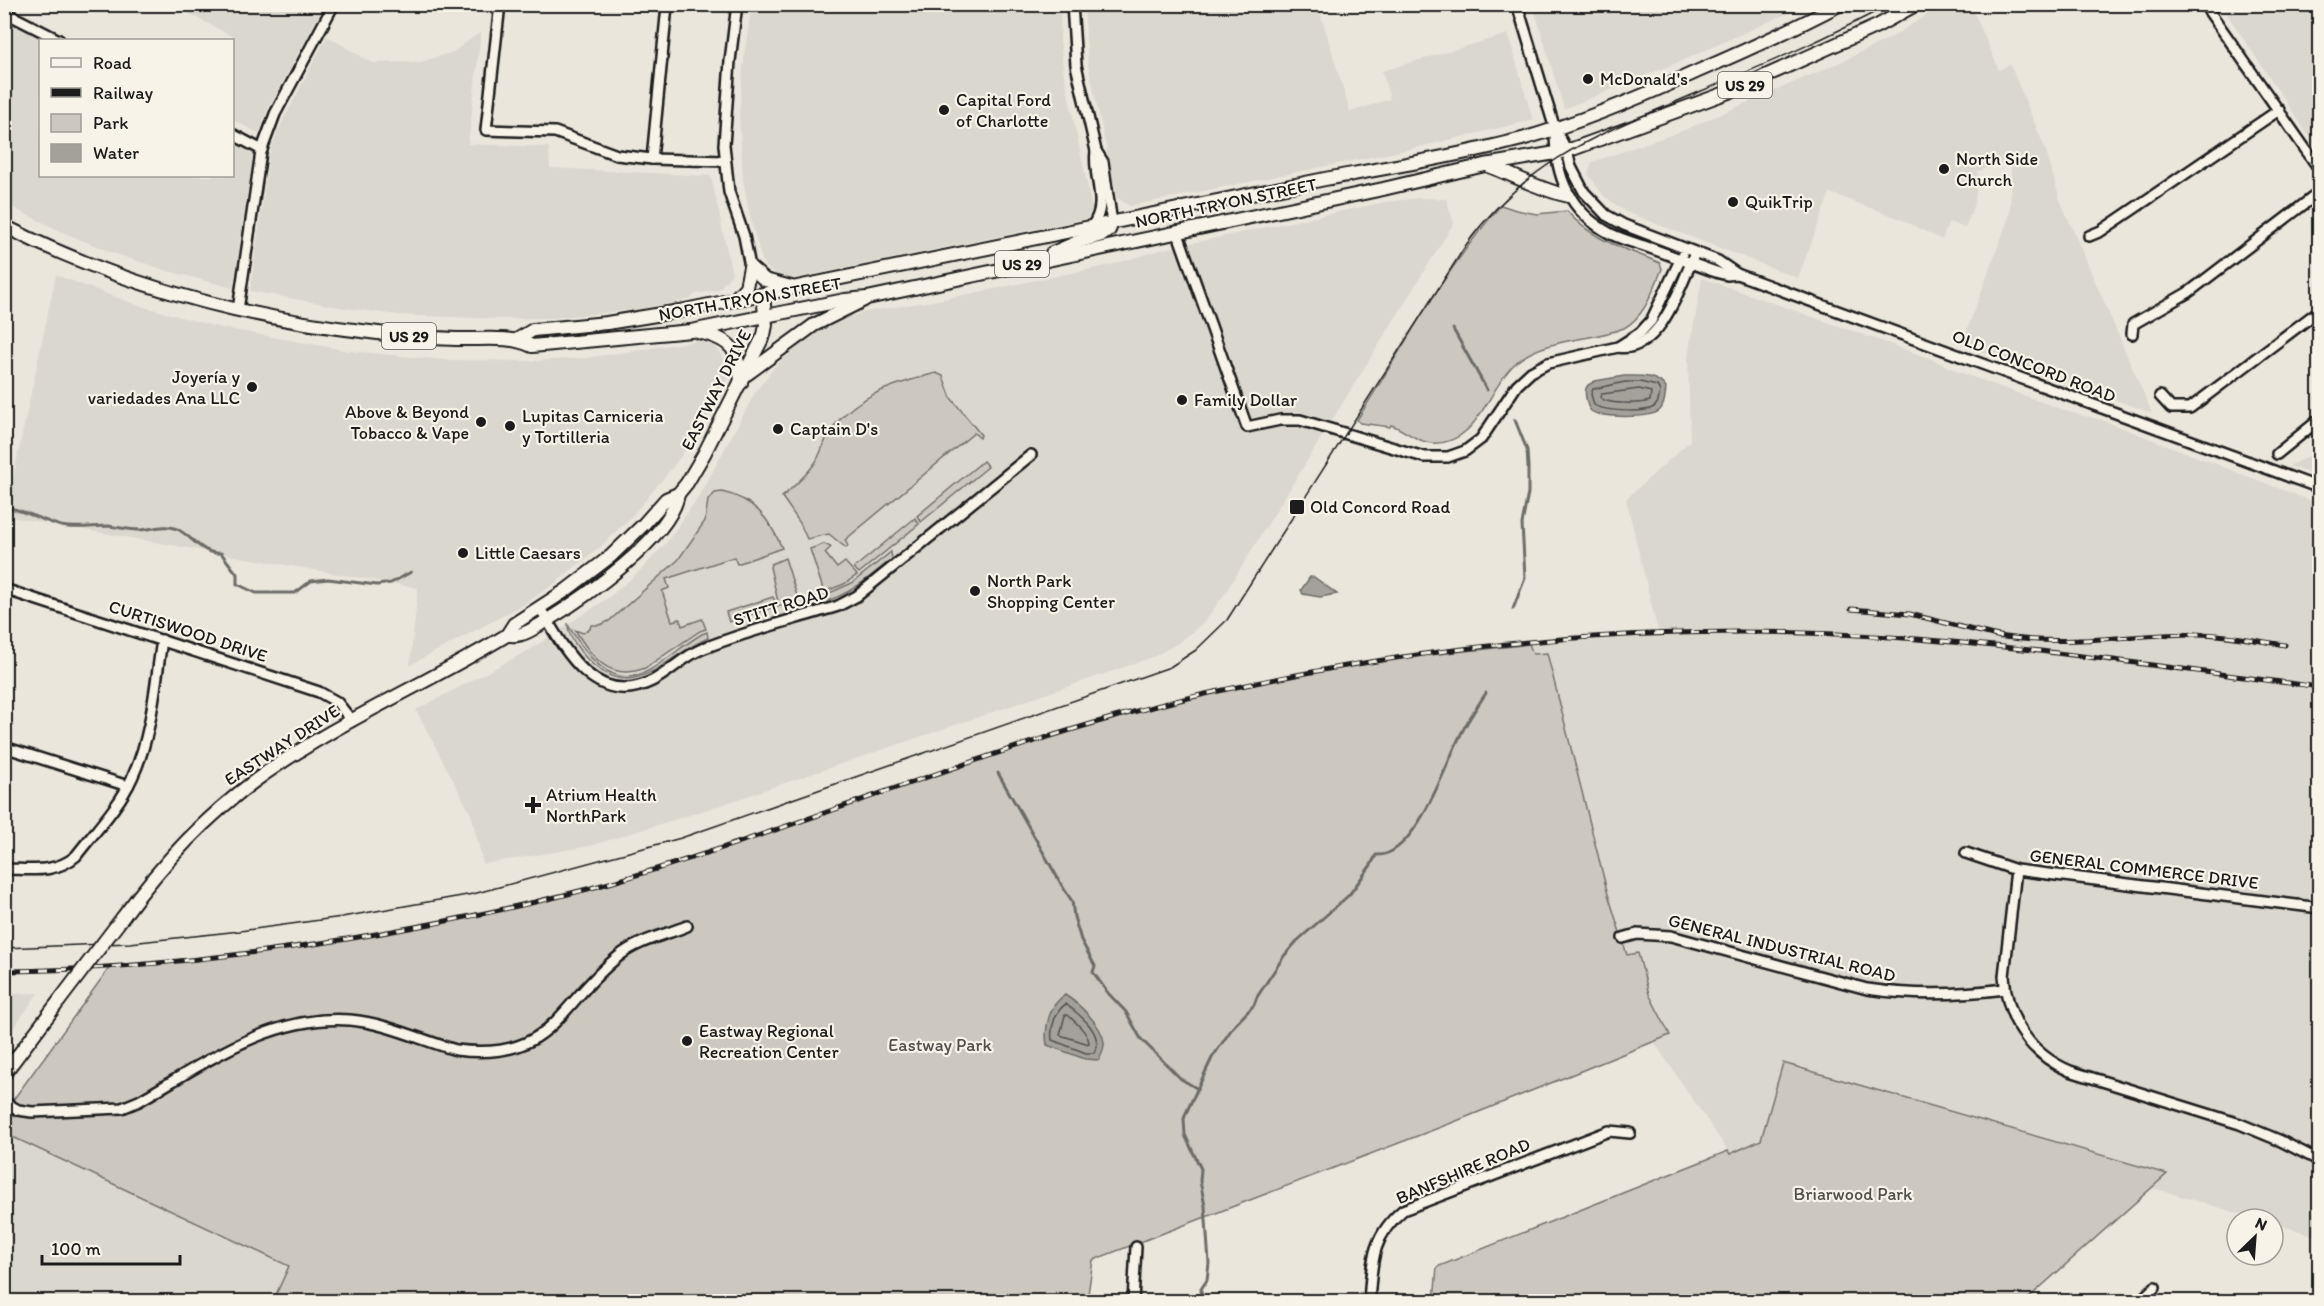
<svg xmlns="http://www.w3.org/2000/svg" width="2324" height="1306" font-family="Itim,sans-serif">
	<style>
		.built { fill: #dad7ce }
		.green { fill: #ccc8c0; stroke: #74726e; stroke-width: 1.5 }
		.water { fill: #a3a19a; stroke: #6d6c68; stroke-width: 1.5 }
		.lines { fill: none; stroke-linecap: round; stroke-linejoin: round }
		.shore { stroke: #52514e; stroke-width: 1.5 }
		.stream { stroke: #6d6c68; stroke-width: 3 }
		.minor-casing { stroke: #1c1c1c; stroke-width: 14 }
		.major-casing { stroke: #1c1c1c; stroke-width: 16 }
		.minor { stroke: #f7f3e8; stroke-width: 9 }
		.major { stroke: #f7f3e8; stroke-width: 12 }
		.tram { stroke: #1c1c1c; stroke-width: 1.5 }
		.rail-casing { stroke: #1c1c1c; stroke-width: 5 }
		.rail { stroke: #f7f3e8; stroke-width: 3; stroke-dasharray: 9; stroke-linecap: butt }
		.major-bridge-casing { stroke: #1c1c1c; stroke-width: 16; stroke-linecap: butt }
		.major-bridge { stroke: #f7f3e8; stroke-width: 12 }
		.poi-dot { fill: #1c1c1c; stroke: #f7f3e8; stroke-width: 2 }
		.labels { text-anchor: middle; dominant-baseline: central; stroke-width: 4.5; stroke-linejoin: round; paint-order: stroke }
		.shield { fill: #f7f3e8; stroke: #5e5c59; stroke-width: 1.5 }
		.shield-label { font-size: 16px; font-weight: bold; fill: #1c1c1c }
		.poi-label { font-size: 18px; fill: #1c1c1c; stroke: #f7f3e8; text-anchor: start }
		.street-label { font-size: 18px; fill: #1c1c1c; stroke: #f7f3e8 }
		.park-label { font-size: 18px; fill: #51504d; stroke: #f7f3e8 }
	</style>
	<rect width="100%" height="100%" fill="#eae6dc"/>
	<filter id="ink" filterUnits="userSpaceOnUse"><feTurbulence type="fractalNoise" baseFrequency=".0167" numOctaves="2"/><feDisplacementMap in="SourceGraphic" scale="12" xChannelSelector="R" yChannelSelector="G"/><feConvolveMatrix kernelMatrix="1 2 1 2 8 2 1 2 1" color-interpolation-filters="sRGB"/></filter>
	<g filter="url(#ink)">
		<g class="built">
			<polygon points="1546,4 1605,5 1607,11 1626,4 1806,5 1686,59 1564,109 1534,8"/>
			<polygon points="173,5 325,5 267,111 259,133 233,120 232,45 235,38"/>
			<polygon points="752,5 1061,5 1060,39 1063,68 1092,209 1088,218 782,281 763,264 751,222 743,179 739,114 745,49"/>
			<polygon points="1084,5 1318,5 1350,112 1390,99 1382,71 1508,34 1533,120 1406,150 1130,206 1117,198 1088,64"/>
			<polygon points="1942,5 1971,5 1999,70 2010,64 2045,148 2060,200 2152,413 1962,344 2010,214 2011,161 1978,171 1975,202 1965,228 1949,222 1942,240 1901,219 1830,193 1798,278 1626,212 1604,196 1588,174 1592,162 1682,131 1843,61 1894,36"/>
			<polygon points="2220,5 2319,5 2319,151 2229,17"/>
			<polygon points="5,20 42,40 40,40 40,176 232,176 233,142 253,153 233,288 168,271 113,253 60,231 5,204"/>
			<polygon points="481,32 468,144 549,147 550,168 711,176 732,274 718,290 695,294 691,299 641,309 553,318 500,319 398,315 345,308 250,291 269,155 277,132 327,36 372,63 421,62 453,52"/>
			<polygon points="1419,198 1446,199 1454,223 1224,595 1205,621 1180,642 1155,656 1110,672 715,807 590,846 483,864 471,814 416,710 531,649 608,598 639,572 666,543 700,495 756,391 776,365 804,341 835,321 865,312 944,299 1111,265 1164,249 1385,202"/>
			<polygon points="56,275 137,305 217,327 350,351 444,360 533,361 586,358 710,339 733,369 701,428 673,467 631,517 600,547 554,584 523,605 410,665 418,588 5,516"/>
			<polygon points="1702,278 1929,358 1959,372 2069,412 2102,420 2319,504 2319,1237 2273,1223 2273,1219 2258,1219 2153,1188 2167,1174 1783,1063 1762,1140 1730,1154 1654,1042 1529,644 1659,636 1626,499 1690,441 1688,357"/>
			<polygon points="2319,451 2319,477 2289,466"/>
			<polygon points="38,993 5,1040 5,994"/>
			<polygon points="371,1105 401,1301 5,1302 5,1138"/>
		</g>
		<g class="green">
			<path d="M1501,205L1516,210L1537,214L1567,211C1592,241 1625,248 1660,263L1662,269C1653,290 1645,317 1624,328C1591,341 1551,338 1522,358C1488,381 1481,447 1431,443C1415,441 1404,429 1391,425L1390,427L1360,423L1357,420C1403,348 1444,270 1501,205Z"/>
			<path d="M936,373L943,376L951,398L981,435L980,438L974,433L845,540L848,546L846,548L829,534L807,539L800,523L782,497C793,487 806,476 815,463C821,454 823,443 829,434C852,395 896,384 936,373Z"/>
			<polygon points="983,461 988,467 921,522 917,516"/>
			<path d="M722,492C754,499 769,518 782,548L737,564L734,557L666,579L669,588L662,591L672,621L680,619L682,626L702,619L706,629L700,631L645,668C609,682 592,657 575,630L583,633L590,629L591,625H600L609,621L678,560L705,521L708,500L715,493Z"/>
			<polygon points="915,518 919,524 859,573 854,568"/>
			<polygon points="824,544 831,547 825,553 837,568 845,562 857,575 844,584 824,592 810,549"/>
			<path d="M891,552L892,559C871,576 853,592 827,601L825,595L852,583Z"/>
			<polygon points="785,558 798,599 779,606 770,567 771,564"/>
			<polygon points="773,597 777,606 729,622 726,612"/>
			<path d="M568,625C585,652 610,692 648,671C667,660 683,645 702,634L707,632L708,638C665,656 634,706 588,660C580,652 568,636 568,625Z"/>
			<path d="M1529,644L1533,654L1547,653L1607,891L1627,955L1638,953L1649,994L1670,1035L1454,1122L1093,1260L1087,1301H273L289,1266L15,1138H5V1111L110,967C266,954 421,933 573,892C732,850 884,788 1040,739C1155,704 1272,676 1391,660C1437,653 1483,650 1529,644Z"/>
			<polygon points="1783,1063 2167,1174 2025,1301 1434,1301 1437,1267 1728,1151 1730,1154 1761,1140"/>
		</g>
		<g class="water">
			<path d="M1624,376C1640,376 1656,374 1666,388C1665,396 1665,405 1660,410C1651,419 1600,418 1591,411C1587,407 1587,403 1586,398C1585,392 1585,389 1588,385L1595,381Z"/>
			<polygon points="1310,577 1314,577 1337,594 1320,597 1303,594 1301,590"/>
			<path d="M1065,995C1079,1004 1102,1025 1104,1042C1105,1048 1101,1055 1099,1060L1085,1059L1047,1045C1044,1028 1049,1005 1065,995Z"/>
		</g>
		<g class="lines">
			<g class="shore">
				<path d="M1625,382H1640L1657,386L1660,391C1659,397 1659,405 1652,408C1642,413 1603,411 1594,405L1591,394L1593,389Z"/>
				<path d="M1639,389L1651,392L1650,401C1639,404 1606,405 1600,397L1602,394Z"/>
				<path d="M1066,1004C1080,1015 1105,1034 1094,1053H1086L1052,1040C1050,1027 1056,1010 1066,1004Z"/>
				<path d="M1065,1015H1068C1076,1023 1089,1033 1089,1044L1060,1035Z"/>
			</g>
			<g class="stream">
				<polyline points="1453,329 1487,390"/>
				<path d="M4,508C13,505 48,523 61,526C76,529 93,526 108,526C118,527 129,530 140,530C153,529 165,524 177,529C192,536 202,555 221,553L237,574V584L256,593H295L311,581L328,579L377,585L391,583L411,572"/>
				<polyline points="1513,609 1525,578 1522,524 1528,493 1528,467 1527,450 1515,420"/>
				<polyline points="998,773 1064,889 1072,901 1074,917 1081,940 1095,966 1093,972 1108,993 1126,1012 1141,1039 1181,1079 1198,1089"/>
				<path d="M1199,1302L1202,1299L1201,1289L1207,1280L1209,1263L1205,1206L1200,1181L1201,1169L1185,1135L1184,1119L1186,1113L1212,1058L1233,1027L1254,1005L1257,997L1284,956L1297,941L1349,895L1371,865L1376,855C1415,858 1445,766 1460,736C1467,721 1477,707 1486,693"/>
			</g>
			<g class="minor-casing">
				<g id="minor">
					<polyline points="500,4 486,130 555,132 617,155 652,159 725,161"/>
					<polyline points="635,4 667,6 652,159"/>
					<polyline points="737,4 730,61 724,145 729,192 744,236 750,267"/>
					<polyline points="1072,4 1076,65 1096,151 1103,162 1112,223"/>
					<polyline points="1517,4 1555,129 1567,151 1571,167 1584,192 1606,215 1624,225 1718,261 1737,274 2320,488"/>
					<polyline points="2204,4 2320,170"/>
					<polyline points="4,12 59,40"/>
					<path d="M1555,131C1555,176 1569,212 1611,234C1623,240 1636,243 1650,248C1673,256 1695,265 1719,273L1727,275L1737,274"/>
					<polyline points="232,134 262,150"/>
					<path d="M1092,226C1110,202 1092,179 1096,151"/>
					<path d="M1177,231L1247,427L1280,420H1300L1424,457H1448L1465,451L1481,439L1517,385L1531,372L1548,363L1618,347C1661,354 1682,282 1695,253"/>
					<polyline points="2089,236 2101,231 2279,110"/>
					<polyline points="238,310 261,152 275,114 334,4"/>
					<polyline points="2132,334 2133,324 2189,292 2320,192"/>
					<polyline points="1618,347 1640,333 1651,321 1682,256"/>
					<polyline points="2160,396 2171,408 2190,408 2320,310"/>
					<polyline points="2277,454 2320,419"/>
					<polyline points="4,589 319,692 337,702 352,721"/>
					<path d="M540,608C564,649 595,709 652,681C670,672 684,656 702,649C746,631 793,620 838,606L857,596L1031,455"/>
					<polyline points="4,747 128,786"/>
					<polyline points="1966,853 2016,870 2320,908"/>
					<path d="M4,869C30,869 55,874 76,856C95,831 119,807 132,778C152,736 155,685 162,640"/>
					<path d="M2016,870L2004,976C2007,1020 2030,1054 2070,1071L2240,1124L2281,1141L2320,1161"/>
					<path d="M1623,938L1637,934L1671,936L1867,989C1914,996 1958,995 2005,989"/>
					<path d="M4,1102L18,1110L32,1112L122,1108L139,1101C205,1063 271,1014 350,1020C386,1023 421,1040 456,1050C554,1062 557,1005 619,956C637,941 665,935 687,926"/>
					<polyline points="1133,1302 1136,1247"/>
					<path d="M1369,1302C1372,1263 1371,1237 1403,1210L1609,1131L1630,1133"/>
					<polyline points="2139,1302 2155,1287"/>
				</g>
			</g>
			<g class="major-casing">
				<g id="major">
					<path d="M1489,166C1516,176 1540,190 1569,196"/>
					<path d="M4,226C118,284 243,318 370,332C398,336 427,338 456,339C482,340 509,335 532,346L691,331L845,300L867,298L1383,189L1485,165L1567,151L1734,90L1877,26L1917,4"/>
					<polyline points="1052,253 1080,241 1102,235 1109,230 1112,223"/>
					<polyline points="750,267 765,280 791,287"/>
					<polyline points="734,300 746,287 750,267"/>
					<path d="M698,332C732,339 739,350 741,383"/>
					<path d="M518,339L533,330L607,323L680,311L1325,179C1391,167 1457,156 1522,139C1582,122 1639,98 1696,72C1745,51 1793,29 1841,4"/>
					<polyline points="747,374 814,325 864,300"/>
					<polyline points="507,635 514,624 565,591 611,556 643,525 666,499 678,494 687,483 704,454 764,335 766,325 763,295"/>
					<path d="M123,917C161,865 204,818 256,780C334,723 425,685 507,635C512,635 517,636 521,634C529,633 538,625 546,621C582,599 672,537 678,494"/>
					<polyline points="4,1074 59,1001"/>
				</g>
			</g>
			<use href="#minor" class="minor"/>
			<use href="#major" class="major"/>
			<path class="tram" d="M4,948L130,943L240,931L342,917L473,894L681,838L1170,667L1196,650L1227,620L1466,245C1529,157 1603,133 1699,92C1764,65 1828,38 1890,4"/>
			<g class="rail-casing">
				<g id="rail">
					<polyline points="1851,609 1910,614 2001,637"/>
					<path d="M1993,635C2062,648 2129,634 2198,634C2227,634 2257,641 2285,645"/>
					<path d="M4,971C119,970 233,957 347,939C436,924 525,907 613,882C811,825 1000,741 1201,695C1409,647 1623,625 1836,634C1998,641 2159,667 2320,687"/>
				</g>
			</g>
			<use href="#rail" class="rail"/>
			<g class="major-bridge-casing">
				<polyline id="major-bridge" points="59,1001 123,917"/>
			</g>
			<use href="#major-bridge" class="major-bridge"/>
		</g>
	</g>
	<g class="poi-dot">
		<circle cx="1588" cy="79" r="6"/>
		<circle cx="944" cy="110" r="6"/>
		<circle cx="1944" cy="169" r="6"/>
		<circle cx="1733" cy="202" r="6"/>
		<circle cx="252" cy="387" r="6"/>
		<circle cx="1182" cy="400" r="6"/>
		<circle cx="481" cy="422" r="6"/>
		<circle cx="510" cy="426" r="6"/>
		<circle cx="778" cy="429" r="6"/>
		<rect x="1289" y="499" width="16" height="16" rx="3"/>
		<circle cx="463" cy="553" r="6"/>
		<circle cx="975" cy="591" r="6"/>
		<path d="M530 796h6v6h6v6h-6v6h-6v-6h-6v-6h6z"/>
		<circle cx="687" cy="1041" r="6"/>
	</g>
	<g class="labels">
		<g class="shield">
			<rect x="1718" y="72" width="54" height="26" rx="4.5"/>
			<rect x="995" y="251" width="54" height="26" rx="4.5"/>
			<rect x="382" y="323" width="54" height="26" rx="4.5"/>
		</g>
		<g class="shield-label">
			<text x="1745" y="85">US 29</text>
			<text x="1022" y="264">US 29</text>
			<text x="409" y="336">US 29</text>
		</g>
		<g class="poi-label">
			<text x="1600" y="79">McDonald's</text>
			<text x="956" y="100">Capital Ford<tspan x="956" dy="21">of Charlotte</tspan></text>
			<text x="1956" y="159">North Side<tspan x="1956" dy="21">Church</tspan></text>
			<text x="1745" y="202">QuikTrip</text>
			<text x="240" y="377" text-anchor="end">Joyería y<tspan x="240" dy="21">variedades Ana LLC</tspan></text>
			<text x="1194" y="400">Family Dollar</text>
			<text x="469" y="412" text-anchor="end">Above &amp; Beyond<tspan x="469" dy="21">Tobacco &amp; Vape</tspan></text>
			<text x="522" y="416">Lupitas Carniceria<tspan x="522" dy="21">y Tortilleria</tspan></text>
			<text x="790" y="429">Captain D's</text>
			<text x="1310" y="507">Old Concord Road</text>
			<text x="475" y="553">Little Caesars</text>
			<text x="987" y="581">North Park<tspan x="987" dy="21">Shopping Center</tspan></text>
			<text x="546" y="795">Atrium Health<tspan x="546" dy="21">NorthPark</tspan></text>
			<text x="699" y="1031">Eastway Regional<tspan x="699" dy="21">Recreation Center</tspan></text>
		</g>
		<g class="street-label">
			<text transform="translate(1226 203) rotate(-12)">NORTH TRYON STREET</text>
			<text transform="translate(750 299) rotate(-10)">NORTH TRYON STREET</text>
			<text transform="translate(2034 366) rotate(21)">OLD CONCORD ROAD</text>
			<text transform="translate(716 390) rotate(-63)">EASTWAY DRIVE</text>
			<text transform="translate(781 606) rotate(-17)">STITT ROAD</text>
			<text transform="translate(188 631) rotate(18)">CURTISWOOD DRIVE</text>
			<text transform="translate(282 745) rotate(-33)">EASTWAY DRIVE</text>
			<text transform="translate(2144 869) rotate(7)">GENERAL COMMERCE DRIVE</text>
			<text transform="translate(1782 948) rotate(14)">GENERAL INDUSTRIAL ROAD</text>
			<text transform="translate(1463 1171) rotate(-23)">BANFSHIRE ROAD</text>
		</g>
		<g class="park-label">
			<text x="940" y="1045">Eastway Park</text>
			<text x="1853" y="1194">Briarwood Park</text>
		</g>
	</g>
	<rect width="2324" height="1306" fill="none" stroke="#f7f3e8" stroke-width="24"/>
	<rect x="12" y="12" width="2300" height="1282" fill="none" stroke="#1c1c1c" stroke-width="2" filter="url(#ink)"/>
	<rect x="39" y="39" width="195" height="138" fill="#f7f3e8" stroke="#9f9d96" stroke-width="1.5"/>
	<rect x="51" y="58" width="30" height="9" fill="#f7f3e8" stroke="#9f9d96" stroke-width="1.5"/>
	<text x="93" y="69" font-size="18" fill="#1c1c1c">Road</text>
	<rect x="51" y="88" width="30" height="9" fill="#1c1c1c" stroke="#9f9d96" stroke-width="1.5"/>
	<text x="93" y="99" font-size="18" fill="#1c1c1c">Railway</text>
	<rect x="51" y="114" width="30" height="18" fill="#ccc8c0" stroke="#9f9d96" stroke-width="1.5"/>
	<text x="93" y="129" font-size="18" fill="#1c1c1c">Park</text>
	<rect x="51" y="144" width="30" height="18" fill="#a3a19a" stroke="#9f9d96" stroke-width="1.5"/>
	<text x="93" y="159" font-size="18" fill="#1c1c1c">Water</text>
	<g transform="translate(2255 1237) rotate(25)"><circle r="28" fill="#f7f3e8" stroke="#9f9d96" stroke-width="1.5"/>
	<path d="M0-4.5L10 22L0 15L-10 22Z" fill="#1c1c1c"/>
	<text y="-9" font-size="16" font-weight="bold" text-anchor="middle" fill="#1c1c1c">N</text>
	</g>
	<path d="M42 1255v9h138v-9" fill="none" stroke="#1c1c1c" stroke-width="3"/>
	<text x="51" y="1255" font-size="18" fill="#1c1c1c" stroke="#f7f3e8" stroke-width="4.5" paint-order="stroke">100 m</text>
</svg>
